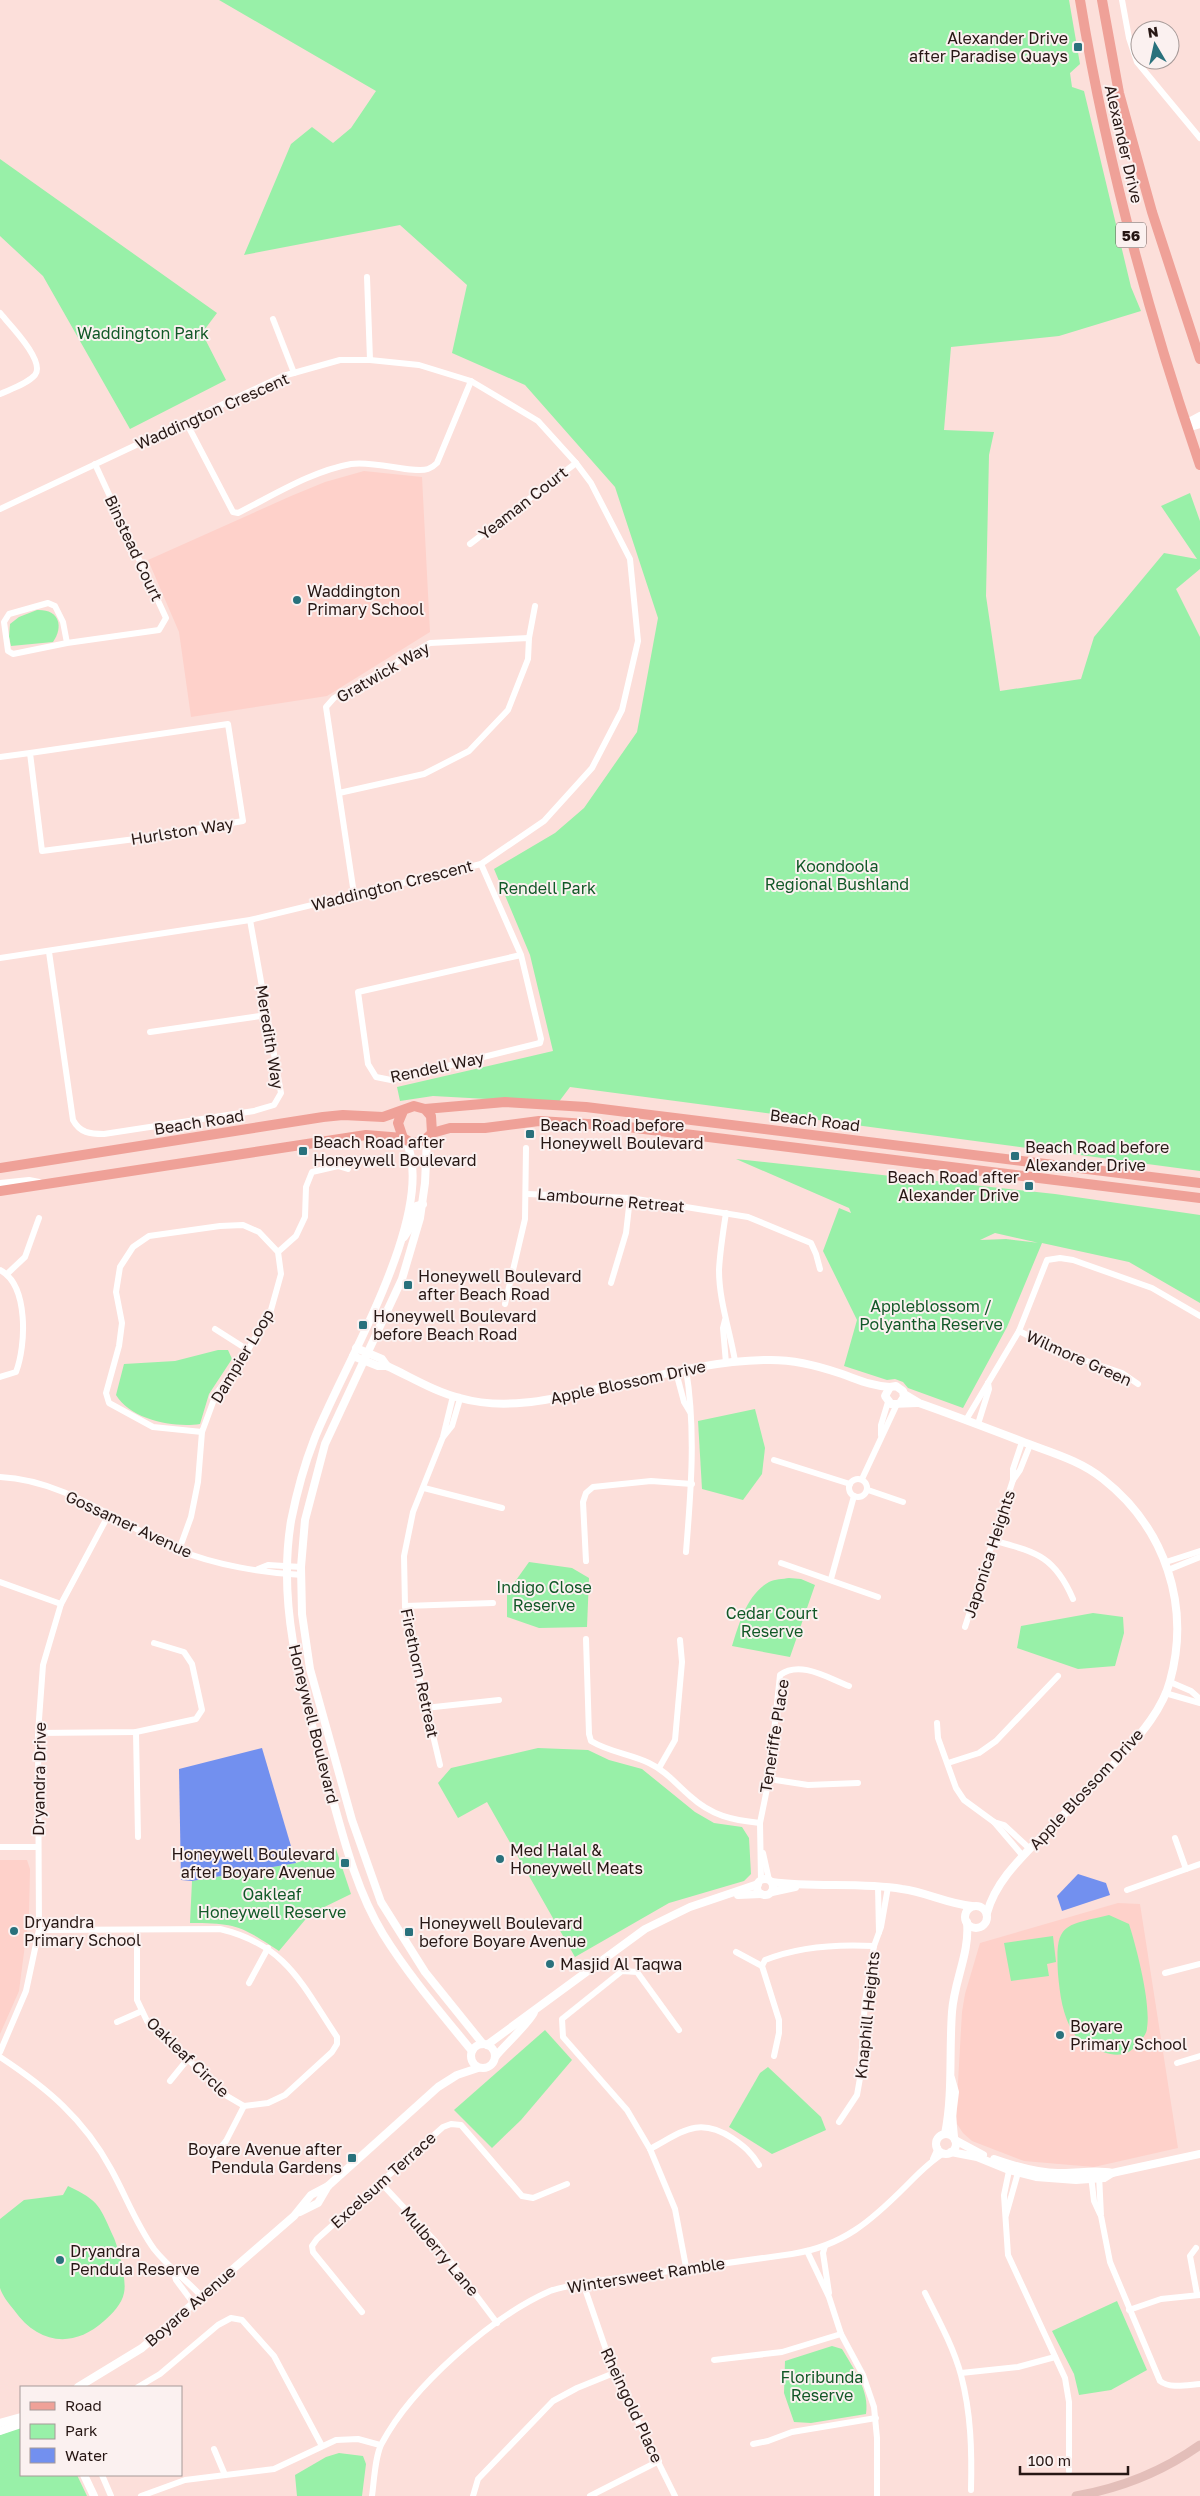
<svg xmlns="http://www.w3.org/2000/svg" width="1200" height="2496" font-family="'Golos Text',sans-serif">
	<style>
		.built { fill: #fed1ca }
		.green { fill: #98f0a8; fill-rule: evenodd }
		.water { fill: #7290ef }
		.lines { fill: none; stroke-linecap: round; stroke-linejoin: round }
		.minor { stroke: #fff; stroke-width: 6 }
		.tertiary { stroke: #fff; stroke-width: 8 }
		.secondary { stroke: #e3beb9; stroke-width: 9 }
		.primary { stroke: #efa198; stroke-width: 10 }
		.poi-dot { fill: #29717c; stroke: #fbf1f0; stroke-width: 2 }
		.labels { text-anchor: middle; dominant-baseline: central; stroke-width: 4; stroke-linejoin: round; paint-order: stroke }
		.shield { fill: #fbf1f0; stroke: #675856; stroke-width: 1 }
		.shield-label { font-size: 15px; font-weight: bold; fill: #271714 }
		.poi-label { font-size: 16px; fill: #271714; stroke: #fbf1f0; text-anchor: start }
		.street-label { font-size: 16px; fill: #271714; stroke: #fbf1f0 }
		.park-label { font-size: 16px; fill: #115827; stroke: #fbf1f0 }
	</style>
	<rect width="100%" height="100%" fill="#fcdfda"/>
	<g class="built">
		<polygon points="364,471 422,477 430,632 327,696 191,717 179,632 148,560 291,496 325,482"/>
		<polygon points="0,1860 27,1860 30,1869 29,1914 19,1991 0,2034"/>
		<polygon points="1118,1903 1140,1904 1178,2148 1094,2167 1024,2161 972,2141 963,2133 957,2124 957,2100 962,2012 965,1994 980,1943"/>
	</g>
	<g class="green">
		<polygon points="219,0 1069,0 1080,64 1070,73 1072,87 1084,91 1131,287 1141,311 1059,336 951,347 944,430 994,432 989,455 986,596 1000,691 1081,679 1094,637 1164,553 1197,559 1161,506 1190,493 1200,521 1200,569 1176,589 1200,637 1200,1171 570,1087 558,1103 433,1096 400,1101 397,1087 553,1051 530,955 494,869 555,833 584,808 637,732 658,618 615,487 525,385 452,353 467,285 400,225 244,255 291,144 312,127 333,143 351,128 376,91"/>
		<polygon points="0,159 217,313 202,333 226,380 130,429 43,276 0,236"/>
		<path d="M37,610C59,609 64,626 53,642L11,646L9,637L10,624L19,617Z"/>
		<path d="M736,1159L1055,1194L1200,1215V1303L1129,1262L1042,1243L1007,1327L963,1408L908,1388L903,1382L895,1379L887,1380L844,1366L857,1320L823,1251L839,1208L851,1213L849,1208ZM995,1233L1039,1243H1040L1006,1239L980,1240Z"/>
		<path d="M218,1350H228L232,1359L209,1394L200,1424C174,1428 131,1420 116,1395L124,1364L175,1361Z"/>
		<polygon points="755,1409 765,1448 762,1474 743,1500 702,1489 698,1421"/>
		<polygon points="529,1562 572,1568 589,1578 587,1627 539,1628 507,1617 507,1593"/>
		<path d="M789,1578L801,1579L815,1585L790,1657L732,1646C739,1624 747,1594 769,1582C775,1579 783,1579 789,1578Z"/>
		<polygon points="1093,1613 1123,1617 1124,1633 1115,1666 1078,1669 1017,1648 1021,1626"/>
		<polygon points="538,1748 588,1750 609,1760 642,1769 695,1812 714,1823 742,1827 749,1838 751,1874 744,1881 669,1903 575,1957 487,1802 458,1818 438,1783 451,1768"/>
		<path d="M336,1849L351,1894L310,1914L279,1951C241,1926 236,1923 190,1923L192,1881L296,1863Z"/>
		<path d="M1109,1915L1129,1924C1137,1949 1151,2004 1147,2028C1147,2033 1143,2038 1140,2041C1126,2061 1109,2056 1090,2046C1087,2044 1080,2042 1078,2039C1063,2021 1060,1996 1058,1974C1055,1923 1063,1926 1109,1915Z"/>
		<polygon points="1053,1936 1056,1962 1047,1964 1049,1976 1011,1981 1004,1943"/>
		<polygon points="545,2030 572,2060 521,2120 492,2148 454,2110"/>
		<polygon points="768,2067 821,2117 826,2130 772,2154 729,2127 760,2073"/>
		<path d="M68,2186C100,2201 100,2207 114,2238C119,2250 127,2280 124,2293C122,2304 112,2314 104,2321C73,2349 38,2344 14,2310C9,2304 2,2295 0,2288C0,2274 0,2235 0,2219L24,2200L63,2195Z"/>
		<polygon points="1117,2301 1147,2370 1111,2390 1079,2395 1074,2374 1052,2331"/>
		<path d="M832,2346L842,2349C853,2368 870,2391 866,2414L811,2423L794,2422L784,2393L785,2361Z"/>
		<polygon points="21,2427 21,2475 77,2475 87,2496 0,2496 0,2435"/>
		<polygon points="339,2453 363,2456 366,2464 362,2496 297,2496 295,2475 326,2457"/>
	</g>
	<g class="water">
		<polygon points="262,1748 296,1863 192,1881 181,1880 179,1769"/>
		<polygon points="1078,1874 1106,1883 1110,1895 1062,1911 1057,1896"/>
	</g>
	<g class="lines">
		<g class="minor">
			<polyline points="1122,0 1129,38 1137,62 1200,138"/>
			<polyline points="367,277 370,360"/>
			<path d="M0,313C9,324 46,361 35,375C27,384 11,389 0,394"/>
			<polyline points="273,319 294,373"/>
			<path d="M186,422L233,512L238,513C274,495 312,471 351,464C374,460 413,474 428,469C431,468 435,465 437,463L471,381"/>
			<polyline points="0,509 283,376 340,360 370,360 419,365 471,381 538,421 576,463 591,483 630,559 638,641 622,710 592,768 544,821 481,864 250,920 0,958"/>
			<polyline points="470,544 576,463"/>
			<polyline points="529,638 535,606"/>
			<polyline points="67,643 63,622 55,606 48,603 9,614 4,622 8,651 13,654 67,643 159,630 166,618 95,464"/>
			<polyline points="0,757 30,753 228,724 243,821 143,838 42,851 30,753"/>
			<polyline points="339,793 424,774 469,751 508,710 528,659 529,638 430,643 334,698 326,707 354,894"/>
			<polyline points="481,864 521,955 541,1039 540,1043 391,1080 376,1077 368,1064 358,992 521,955"/>
			<path d="M49,952L73,1120C80,1133 90,1134 104,1134L254,1111L274,1105L281,1093L250,920"/>
			<polyline points="150,1032 267,1015"/>
			<polyline points="527,1194 630,1198 748,1217 811,1243 816,1254 820,1269"/>
			<path d="M726,1213C723,1232 720,1251 719,1270C719,1301 730,1331 735,1361"/>
			<polyline points="278,1252 296,1236 305,1217 306,1187 312,1172 338,1166 348,1169"/>
			<path d="M0,1270C29,1285 26,1346 16,1372L0,1377"/>
			<polyline points="7,1274 25,1257 39,1218"/>
			<polyline points="611,1283 626,1233 630,1198"/>
			<polyline points="505,1304 525,1219 526,1148"/>
			<polyline points="725,1320 723,1328 726,1363"/>
			<polyline points="215,1329 248,1350"/>
			<polyline points="1019,1331 1063,1353 1122,1373 1138,1384"/>
			<path d="M686,1369C696,1430 691,1491 686,1552"/>
			<polyline points="676,1372 684,1402 690,1412"/>
			<polyline points="966,1420 1019,1331 1047,1260 1060,1258 1073,1260 1152,1288 1200,1316"/>
			<polyline points="978,1424 989,1389 988,1383"/>
			<polyline points="881,1435 881,1425 888,1402"/>
			<polyline points="444,1436 452,1426 460,1399"/>
			<polyline points="774,1460 850,1484"/>
			<path d="M0,1477C66,1480 120,1525 179,1550C214,1565 264,1573 302,1575"/>
			<circle cx="858" cy="1488" r="9"/>
			<polyline points="862,1479 897,1404"/>
			<polyline points="1013,1480 1020,1470 1030,1445"/>
			<polyline points="424,1488 502,1508"/>
			<polyline points="868,1490 903,1502"/>
			<path d="M992,1540C1035,1552 1054,1555 1073,1599"/>
			<polyline points="179,1550 191,1517 198,1482 202,1432 216,1394 248,1350 271,1310 281,1274 278,1252 259,1232 243,1225 220,1226 149,1236 133,1247 120,1267 116,1292 122,1323 119,1346 106,1393 109,1403 153,1427 202,1432"/>
			<polyline points="586,1561 583,1502 586,1493 593,1487 651,1481 692,1484"/>
			<polyline points="1166,1562 1200,1551"/>
			<polyline points="781,1563 878,1597"/>
			<polyline points="258,1569 268,1565 301,1567"/>
			<polyline points="1168,1570 1200,1557"/>
			<polyline points="831,1579 854,1496"/>
			<polyline points="0,1582 61,1604"/>
			<polyline points="405,1606 493,1603"/>
			<polyline points="965,1627 1013,1480 1013,1469 1022,1442"/>
			<path d="M586,1639L589,1734L591,1741C609,1752 630,1754 649,1763C666,1771 676,1784 690,1796C712,1816 732,1820 760,1823"/>
			<polyline points="1170,1682 1191,1691 1200,1699"/>
			<polyline points="1165,1693 1200,1703"/>
			<polyline points="425,1708 499,1700"/>
			<polyline points="937,1723 938,1738 956,1788 964,1800 994,1822 1004,1825 1030,1849"/>
			<polyline points="136,1732 138,1837"/>
			<polyline points="38,1733 136,1732 196,1719 202,1710 192,1664 184,1652 154,1643"/>
			<polyline points="948,1763 979,1753 996,1741 1058,1676"/>
			<polyline points="440,1765 411,1642 405,1606 404,1556 413,1512 443,1437 453,1396"/>
			<polyline points="659,1768 675,1740 682,1662 680,1640"/>
			<polyline points="769,1779 808,1785 858,1783"/>
			<polyline points="994,1822 1023,1856"/>
			<polyline points="1175,1838 1186,1869"/>
			<polyline points="0,1847 38,1847"/>
			<polyline points="763,1853 769,1880"/>
			<path d="M761,1880L760,1823L769,1779L780,1675C800,1660 828,1678 849,1686"/>
			<polyline points="878,1887 879,1932"/>
			<polyline points="1127,1890 1200,1864"/>
			<path d="M39,1930L220,1929C287,1945 302,1985 337,2037V2044L332,2052L285,2095L268,2103L244,2106L227,2096L147,2021L137,2000V1931"/>
			<polyline points="736,1952 762,1966"/>
			<polyline points="1165,1973 1200,1964"/>
			<polyline points="249,1983 268,1948"/>
			<polyline points="117,2022 142,2011"/>
			<polyline points="679,2030 637,1972 622,1971 562,2019 563,2037 627,2110 650,2149 675,2209 686,2267"/>
			<polyline points="0,2052 26,1991 39,1930 38,1733 43,1665 61,1604 109,1514"/>
			<path d="M774,2056L779,2033V2020L762,1966L765,1960C800,1946 837,1944 874,1946"/>
			<path d="M0,2057C47,2088 84,2119 111,2169C126,2196 136,2224 154,2249C168,2267 187,2280 202,2297"/>
			<polyline points="1177,2063 1200,2056"/>
			<polyline points="170,2081 187,2060"/>
			<polyline points="839,2122 857,2095 860,2078 865,2001 874,1946 881,1927 888,1887"/>
			<path d="M650,2149C682,2132 698,2116 732,2138C744,2146 751,2152 759,2165"/>
			<polyline points="213,2157 226,2141 244,2106"/>
			<polyline points="933,2159 938,2148"/>
			<polyline points="1010,2166 1004,2195 1008,2255 1065,2378 1069,2402 1069,2471"/>
			<path d="M1099,2175L1101,2216L1110,2262L1160,2381C1170,2389 1187,2385 1200,2384"/>
			<polyline points="1091,2176 1094,2201 1100,2214"/>
			<polyline points="381,2183 436,2242 497,2323"/>
			<polyline points="1006,2215 1019,2169"/>
			<polyline points="825,2246 823,2253 829,2293"/>
			<polyline points="1196,2248 1190,2256 1197,2294"/>
			<polyline points="807,2251 829,2297 841,2334 863,2375 874,2407 877,2438 877,2496"/>
			<polyline points="173,2270 176,2280 194,2304"/>
			<polyline points="583,2283 614,2373 675,2496"/>
			<path d="M925,2293C938,2319 953,2346 961,2375C971,2413 972,2451 971,2490"/>
			<polyline points="1129,2310 1161,2299 1200,2295"/>
			<polyline points="362,2312 313,2252 312,2246 317,2239 443,2127 451,2124 461,2125 522,2196 533,2198 567,2184"/>
			<polyline points="714,2360 782,2352 841,2334"/>
			<polyline points="961,2373 1018,2367 1055,2357"/>
			<polyline points="138,2387 160,2374 218,2325 231,2318 242,2320 274,2356 322,2446"/>
			<polyline points="753,2444 768,2441 792,2432 876,2418"/>
			<polyline points="214,2449 225,2475"/>
			<polyline points="102,2475 111,2496"/>
			<polyline points="141,2496 185,2480 274,2469 336,2440 358,2439 380,2445"/>
			<path d="M372,2496C374,2482 375,2455 382,2443C412,2387 491,2317 550,2291C560,2287 573,2286 583,2283L792,2254C843,2246 871,2221 906,2186C918,2174 929,2162 944,2153"/>
			<polyline points="473,2496 478,2479 553,2401 577,2388 614,2373"/>
			<polyline points="590,2496 659,2461"/>
		</g>
		<g class="tertiary">
			<polyline points="1187,423 1200,416"/>
			<polyline points="1187,428 1200,424"/>
			<polyline points="427,1139 425,1183 420,1218 402,1279 325,1444 305,1520 301,1567 302,1614 310,1669 352,1820 381,1902 425,1972 483,2044"/>
			<path d="M406,1141C439,1213 341,1370 314,1440C305,1463 296,1496 291,1521C276,1613 305,1699 329,1786C343,1836 356,1890 383,1934C409,1976 441,2013 472,2051"/>
			<polyline points="0,1184 29,1181 39,1183"/>
			<polyline points="404,1237 414,1222 416,1206 423,1204"/>
			<polyline points="356,1348 382,1359 387,1366"/>
			<path d="M353,1356L378,1366H387C411,1377 435,1392 460,1398C506,1411 553,1399 598,1389C653,1377 708,1361 765,1360C790,1359 816,1365 839,1373C857,1379 871,1386 890,1387"/>
			<path d="M904,1394L919,1403C953,1415 987,1428 1021,1441C1049,1452 1080,1460 1103,1479C1165,1528 1191,1605 1170,1681C1163,1708 1141,1734 1123,1754C1099,1781 1072,1806 1046,1832C1023,1856 996,1880 987,1913"/>
			<polyline points="900,1403 904,1397 903,1391 896,1386 890,1387 885,1396 891,1404 917,1403"/>
			<circle cx="765" cy="1887" r="8"/>
			<path d="M772,1882C815,1888 859,1882 902,1889C926,1892 948,1904 972,1906"/>
			<polyline points="772,1892 795,1887"/>
			<polyline points="738,1895 761,1894"/>
			<circle cx="976" cy="1917" r="11"/>
			<circle cx="483" cy="2056" r="12"/>
			<polyline points="487,2045 645,1929 690,1907 758,1884"/>
			<path d="M496,2056C503,2047 532,2020 534,2012"/>
			<polyline points="951,2078 955,2092 952,2116 954,2137"/>
			<path d="M945,2134C953,2094 949,2053 952,2012C954,1981 970,1953 967,1922"/>
			<circle cx="946" cy="2144" r="10"/>
			<polyline points="955,2140 983,2155"/>
			<polyline points="951,2152 977,2157 1009,2170 1036,2177 1076,2180 1104,2178 1112,2173 1200,2154"/>
			<path d="M994,2159C1014,2166 1037,2173 1058,2173C1076,2174 1095,2169 1112,2173"/>
			<polyline points="300,2212 318,2203 328,2186 438,2087 457,2075 478,2068"/>
			<polyline points="78,2387 142,2348 294,2216 311,2195 328,2186"/>
			<polyline points="0,2423 21,2417"/>
			<polyline points="0,2431 21,2424"/>
			<polyline points="84,2475 94,2496"/>
		</g>
		<path class="secondary" d="M1076,2496C1122,2488 1162,2472 1200,2445"/>
		<g class="primary">
			<path d="M1080,0C1106,158 1148,314 1200,465"/>
			<polyline points="1102,0 1119,93 1152,212 1200,359"/>
			<polyline points="425,1109 505,1102 586,1107 1200,1183"/>
			<polyline points="432,1133 450,1128 485,1128 539,1121 620,1126 1200,1198"/>
			<path d="M0,1168L323,1117L343,1115L383,1117L414,1106L425,1109L431,1116L432,1133C424,1142 413,1146 403,1138L398,1123L403,1111"/>
			<polyline points="0,1191 366,1135 403,1138"/>
		</g>
	</g>
	<g class="poi-dot">
		<rect x="1073" y="42" width="10" height="10" rx="2.5"/>
		<circle cx="297" cy="600" r="5"/>
		<rect x="525" y="1129" width="10" height="10" rx="2.5"/>
		<rect x="298" y="1146" width="10" height="10" rx="2.5"/>
		<rect x="1010" y="1151" width="10" height="10" rx="2.5"/>
		<rect x="1024" y="1181" width="10" height="10" rx="2.5"/>
		<rect x="403" y="1280" width="10" height="10" rx="2.5"/>
		<rect x="358" y="1320" width="10" height="10" rx="2.5"/>
		<circle cx="500" cy="1859" r="5"/>
		<rect x="340" y="1858" width="10" height="10" rx="2.5"/>
		<circle cx="14" cy="1931" r="5"/>
		<rect x="404" y="1927" width="10" height="10" rx="2.5"/>
		<circle cx="550" cy="1964" r="5"/>
		<circle cx="1060" cy="2035" r="5"/>
		<rect x="347" y="2153" width="10" height="10" rx="2.5"/>
		<circle cx="60" cy="2260" r="5"/>
	</g>
	<g class="labels">
		<rect class="shield" x="1116" y="222.5" width="30" height="25" rx="4"/>
		<g class="shield-label">
			<text x="1131" y="235">56</text>
		</g>
		<g class="poi-label">
			<text x="1068" y="38" text-anchor="end">Alexander Drive<tspan x="1068" dy="18">after Paradise Quays</tspan></text>
			<text x="307" y="591">Waddington<tspan x="307" dy="18">Primary School</tspan></text>
			<text x="540" y="1125">Beach Road before<tspan x="540" dy="18">Honeywell Boulevard</tspan></text>
			<text x="313" y="1142">Beach Road after<tspan x="313" dy="18">Honeywell Boulevard</tspan></text>
			<text x="1025" y="1147">Beach Road before<tspan x="1025" dy="18">Alexander Drive</tspan></text>
			<text x="1019" y="1177" text-anchor="end">Beach Road after<tspan x="1019" dy="18">Alexander Drive</tspan></text>
			<text x="418" y="1276">Honeywell Boulevard<tspan x="418" dy="18">after Beach Road</tspan></text>
			<text x="373" y="1316">Honeywell Boulevard<tspan x="373" dy="18">before Beach Road</tspan></text>
			<text x="510" y="1850">Med Halal &amp;<tspan x="510" dy="18">Honeywell Meats</tspan></text>
			<text x="335" y="1854" text-anchor="end">Honeywell Boulevard<tspan x="335" dy="18">after Boyare Avenue</tspan></text>
			<text x="24" y="1922">Dryandra<tspan x="24" dy="18">Primary School</tspan></text>
			<text x="419" y="1923">Honeywell Boulevard<tspan x="419" dy="18">before Boyare Avenue</tspan></text>
			<text x="560" y="1964">Masjid Al Taqwa</text>
			<text x="1070" y="2026">Boyare<tspan x="1070" dy="18">Primary School</tspan></text>
			<text x="342" y="2149" text-anchor="end">Boyare Avenue after<tspan x="342" dy="18">Pendula Gardens</tspan></text>
			<text x="70" y="2251">Dryandra<tspan x="70" dy="18">Pendula Reserve</tspan></text>
		</g>
		<g class="street-label">
			<text transform="translate(1124 144) rotate(77)">Alexander Drive</text>
			<text transform="translate(212 411) rotate(-24)">Waddington Crescent</text>
			<text transform="translate(523 503) rotate(-38)">Yeaman Court</text>
			<text transform="translate(134 548) rotate(65)">Binstead Court</text>
			<text transform="translate(383 672) rotate(-30)">Gratwick Way</text>
			<text transform="translate(182 831) rotate(-9)">Hurlston Way</text>
			<text transform="translate(392 885) rotate(-14)">Waddington Crescent</text>
			<text transform="translate(270 1037) rotate(81)">Meredith Way</text>
			<text transform="translate(437 1067) rotate(-12)">Rendell Way</text>
			<text transform="translate(815 1120) rotate(7)">Beach Road</text>
			<text transform="translate(199 1122) rotate(-9)">Beach Road</text>
			<text transform="translate(611 1200) rotate(5)">Lambourne Retreat</text>
			<text transform="translate(242 1356) rotate(-59)">Dampier Loop</text>
			<text transform="translate(1079 1358) rotate(24)">Wilmore Green</text>
			<text transform="translate(628 1382) rotate(-12)">Apple Blossom Drive</text>
			<text transform="translate(129 1524) rotate(25)">Gossamer Avenue</text>
			<text transform="translate(989 1554) rotate(-72)">Japonica Heights</text>
			<text transform="translate(420 1673) rotate(78)">Firethorn Retreat</text>
			<text transform="translate(314 1724) rotate(76)">Honeywell Boulevard</text>
			<text transform="translate(774 1736) rotate(-81)">Teneriffe Place</text>
			<text transform="translate(39 1779) rotate(-89)">Dryandra Drive</text>
			<text transform="translate(1086 1789) rotate(-47)">Apple Blossom Drive</text>
			<text transform="translate(867 2015) rotate(-84)">Knaphill Heights</text>
			<text transform="translate(188 2057) rotate(44)">Oakleaf Circle</text>
			<text transform="translate(383 2180) rotate(-42)">Excelsum Terrace</text>
			<text transform="translate(440 2251) rotate(50)">Mulberry Lane</text>
			<text transform="translate(646 2275) rotate(-9)">Wintersweet Ramble</text>
			<text transform="translate(190 2306) rotate(-41)">Boyare Avenue</text>
			<text transform="translate(632 2405) rotate(65)">Rheingold Place</text>
		</g>
		<g class="park-label">
			<text x="143" y="333">Waddington Park</text>
			<text x="837" y="866">Koondoola<tspan x="837" dy="18">Regional Bushland</tspan></text>
			<text x="547" y="888">Rendell Park</text>
			<text x="931" y="1306">Appleblossom /<tspan x="931" dy="18">Polyantha Reserve</tspan></text>
			<text x="544" y="1587">Indigo Close<tspan x="544" dy="18">Reserve</tspan></text>
			<text x="772" y="1613">Cedar Court<tspan x="772" dy="18">Reserve</tspan></text>
			<text x="272" y="1894">Oakleaf<tspan x="272" dy="18">Honeywell Reserve</tspan></text>
			<text x="822" y="2377">Floribunda<tspan x="822" dy="18">Reserve</tspan></text>
		</g>
	</g>
	<rect x="20" y="2386" width="162" height="90" fill="#fbf1f0" stroke="#a69a98"/>
	<rect x="30" y="2402" width="25" height="8" fill="#efa198" stroke="#a69a98"/>
	<text x="65" y="2411" font-size="15" fill="#271714">Road</text>
	<rect x="30" y="2424" width="25" height="15" fill="#98f0a8" stroke="#a69a98"/>
	<text x="65" y="2436" font-size="15" fill="#271714">Park</text>
	<rect x="30" y="2448" width="25" height="15" fill="#7290ef" stroke="#a69a98"/>
	<text x="65" y="2461" font-size="15" fill="#271714">Water</text>
	<g transform="translate(1155 45) rotate(351)"><circle r="24" fill="#fbf1f0" stroke="#a69a98"/>
	<path d="M0-4L9 19L0 12L-9 19Z" fill="#29717c"/>
	<text y="-8" font-size="14" font-weight="bold" text-anchor="middle" fill="#271714">N</text>
	</g>
	<path d="M1020 2466v8h108v-8" fill="none" stroke="#271714" stroke-width="2.5"/>
	<text x="1028" y="2466" font-size="15" fill="#271714" stroke="#fbf1f0" stroke-width="4" paint-order="stroke">100 m</text>
</svg>
